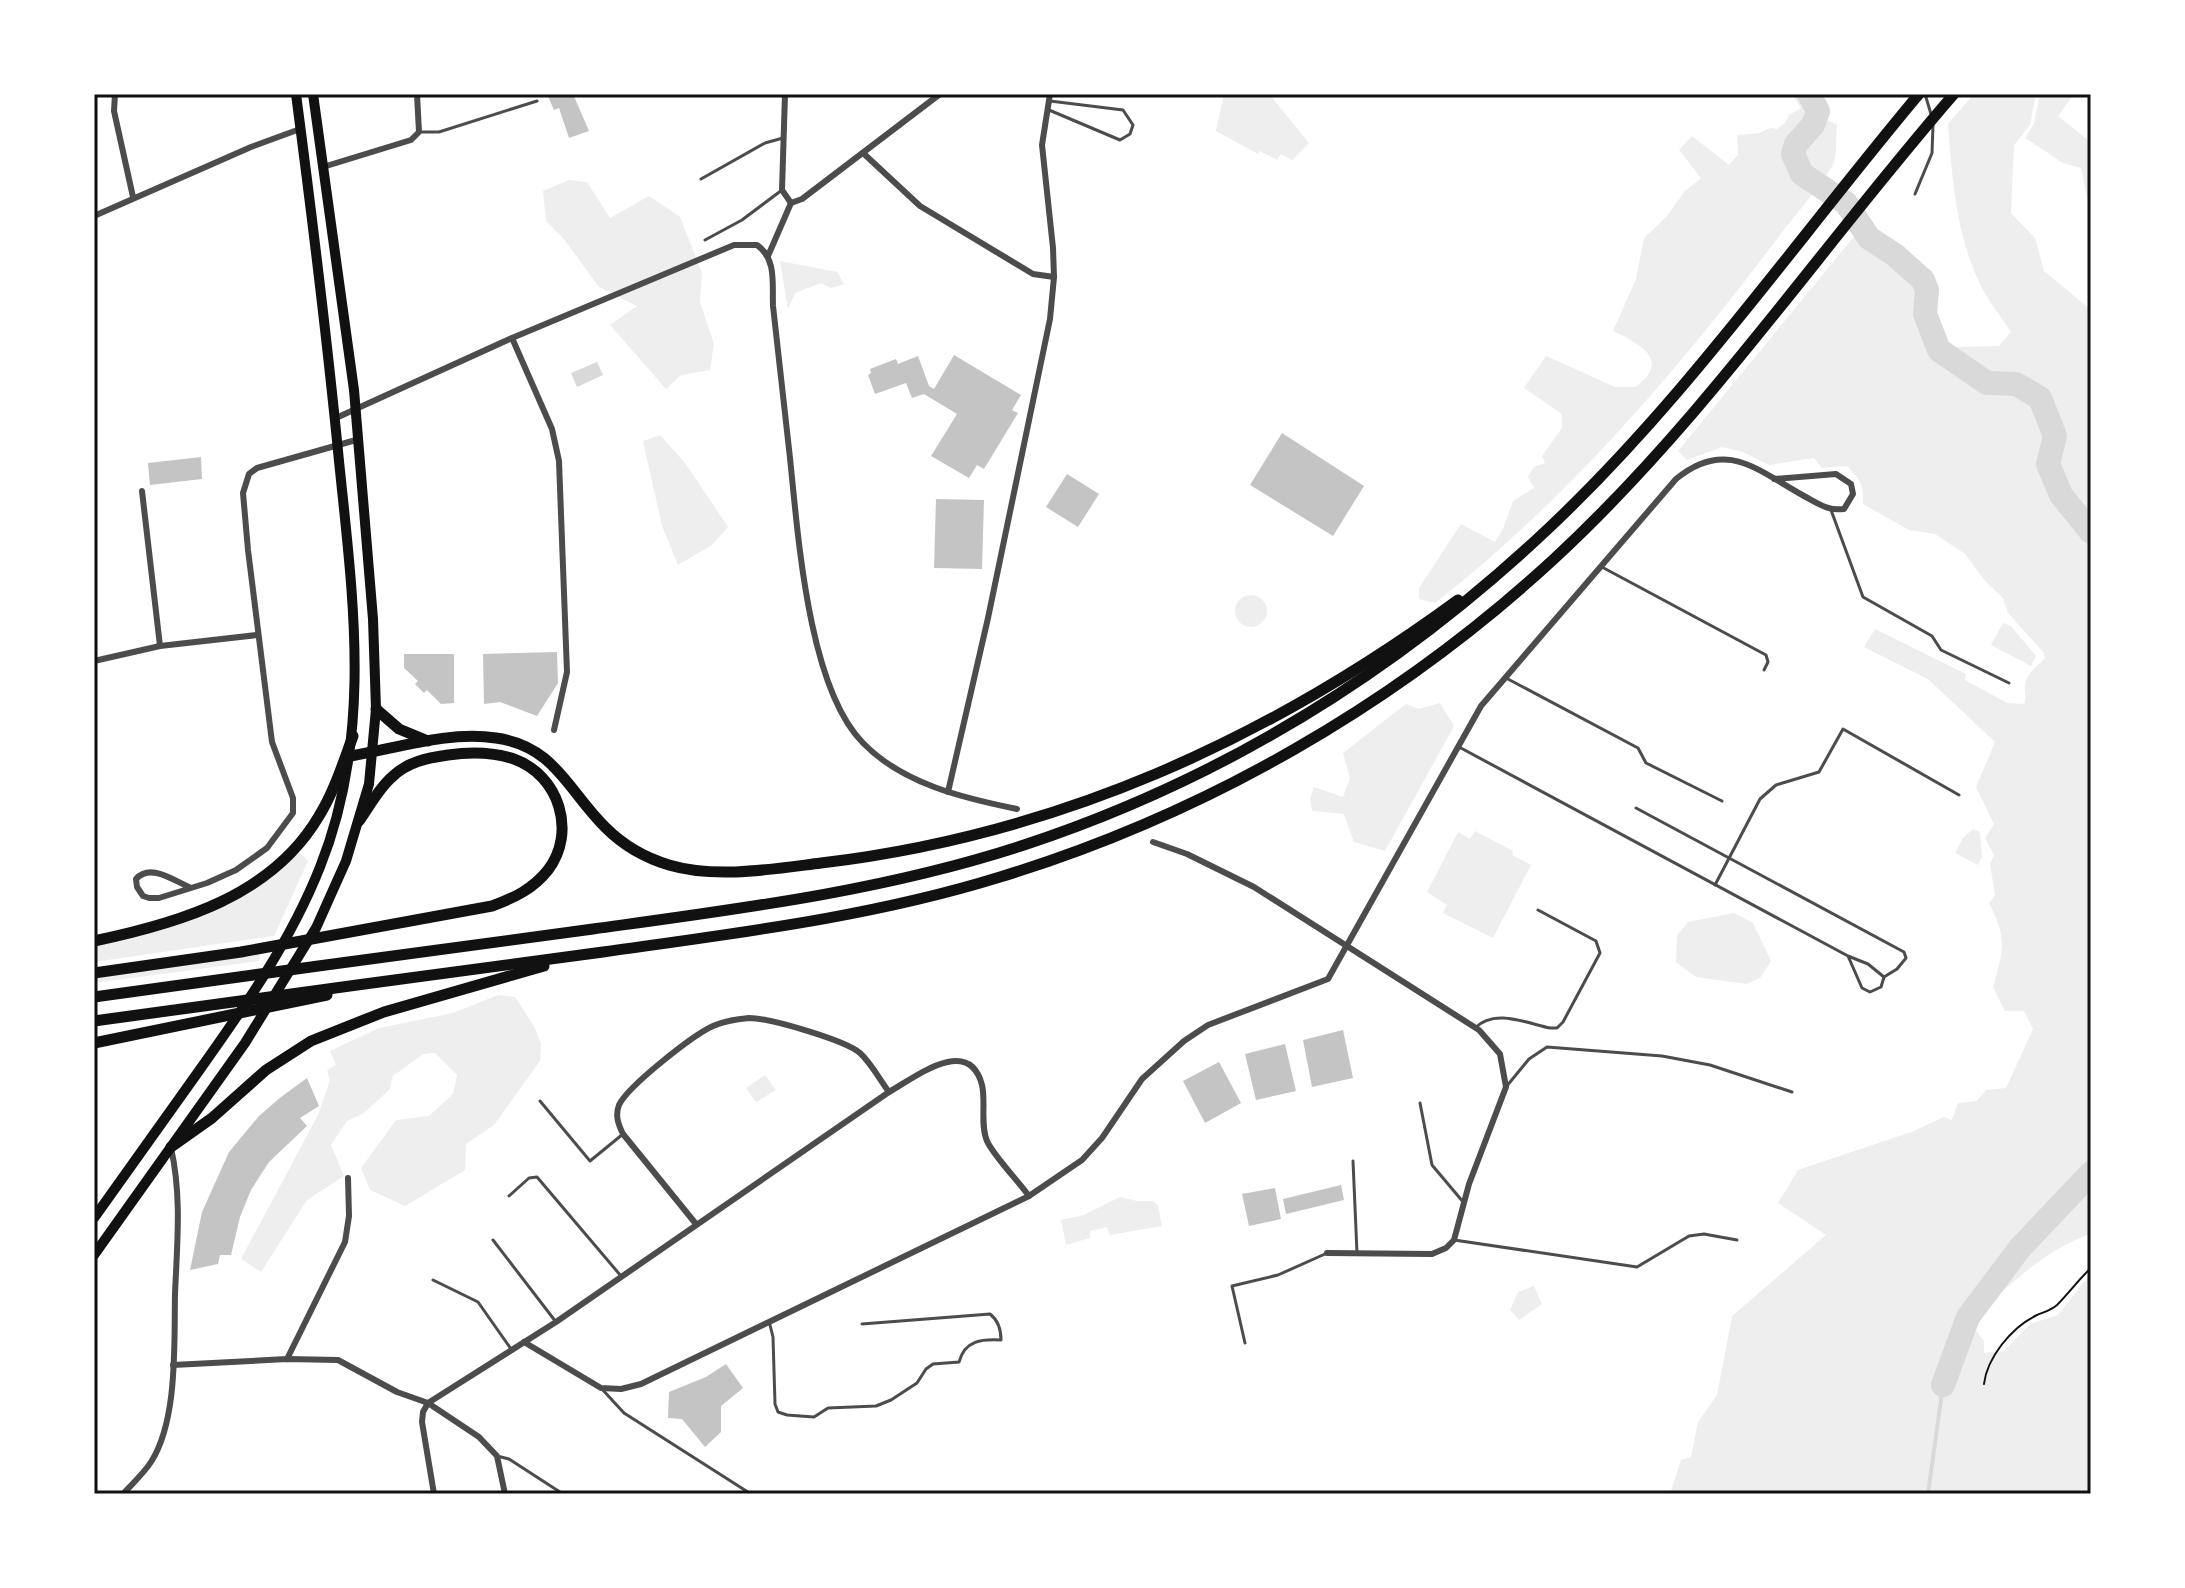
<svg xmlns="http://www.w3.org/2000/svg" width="2185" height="1588" font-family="'Asap Condensed',sans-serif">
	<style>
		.green { fill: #eee }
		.water { fill: #d9d9d9 }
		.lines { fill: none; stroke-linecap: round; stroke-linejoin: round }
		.stream { stroke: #d9d9d9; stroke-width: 4 }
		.river { stroke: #d9d9d9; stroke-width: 24 }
		.building { fill: #c4c4c4 }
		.path { stroke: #111; stroke-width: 2 }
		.service { stroke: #4c4c4c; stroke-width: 3 }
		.minor { stroke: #4c4c4c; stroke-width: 6 }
		.primary { stroke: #111; stroke-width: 10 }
		.motorway { stroke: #111; stroke-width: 11 }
		.neatline { fill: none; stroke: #111; stroke-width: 3 }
	</style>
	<rect width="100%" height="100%" fill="#fff"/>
	<g class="green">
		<polygon points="1224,94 1269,94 1309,143 1292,160 1281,154 1277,160 1260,151 1258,154 1216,131"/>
		<path d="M1792,94H1819L1830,112L1827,120L1837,125C1836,137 1837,151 1834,162C1830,175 1790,221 1780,235C1679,369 1568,499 1435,603L1419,599V588L1461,524L1495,542L1503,529L1513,501L1534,488L1528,477L1534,467L1545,463L1542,456L1562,428V414L1524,388L1546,356L1615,387H1635C1673,360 1638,343 1613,331L1636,279L1644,238L1667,216L1684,192L1701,178L1679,150L1692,136L1729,165L1738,155L1737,135L1760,133L1770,128L1777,129L1785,123L1789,115L1801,108Z"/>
		<path d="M1974,94H2036L2030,125L2014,145L2011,213L2035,238L2044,271L2091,310V1234C2044,1249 2006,1289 1969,1321L1984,1341V1353L2004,1351L2030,1324L2058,1315L2091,1273V1494H1670L1681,1460L1691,1457L1698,1422L1717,1395L1732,1316L1826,1235L1778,1203L1798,1170L1914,1131L1944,1117L1952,1120L1958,1103L1977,1101L1986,1090L2006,1088L2033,1029L2024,1011H2005L1993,987C2004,949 2007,939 1989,903L1995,895L1990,864L1994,855L1985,838L1994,824L1976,787L1995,742L1928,679L1864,647L1875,629L1966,674L1965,680L2007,703L2024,704C2027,696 2024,693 2025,685C2026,674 2038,665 2045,658L2044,653L2008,613L2003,598L1985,581L1965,554L1935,534L1909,530L1863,504C1864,486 1860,478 1847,466L1822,468L1814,458L1769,465L1743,452L1722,447L1687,460L1678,451L1865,223L1906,256L1933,332L1955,347L1999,346L2011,332C2001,316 1988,301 1980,284C1956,234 1952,178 1948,124Z"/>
		<polygon points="2040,94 2074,94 2058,116 2088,140 2091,140 2091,217 2081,168 2063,163 2025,138 2034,124"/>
		<polygon points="569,180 587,182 610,218 649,196 680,217 702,273 700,302 714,344 710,370 681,375 666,389 610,325 637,306 599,287 563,238 546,221 543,191"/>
		<polygon points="780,261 837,272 844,284 831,288 821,283 795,293 788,309"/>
		<polygon points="660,435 685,463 728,527 712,545 678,565 662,526 643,441"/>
		<circle cx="1251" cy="611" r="16"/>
		<polygon points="2003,623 2011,626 2036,656 2031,666 1991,645"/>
		<polygon points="1440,703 1454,726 1385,851 1354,842 1344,814 1312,811 1310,799 1314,787 1343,797 1350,778 1343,753 1406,704 1419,709"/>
		<polygon points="1973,829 1980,832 1982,857 1978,865 1955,853 1963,838"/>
		<polygon points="1475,831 1513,851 1512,855 1531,865 1493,938 1443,913 1447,905 1427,892 1458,832 1470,839"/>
		<path d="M299,852L308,861L274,936L94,962V946C182,926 230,914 299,852Z"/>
		<polygon points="1734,913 1753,923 1771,961 1760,978 1746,984 1696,977 1676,962 1677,936 1688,922"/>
		<polygon points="260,954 259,961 94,983 94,977"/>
		<polygon points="498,995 515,997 534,1026 541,1044 540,1061 494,1125 466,1144 465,1170 405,1206 370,1190 361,1168 396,1120 429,1116 453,1094 457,1075 435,1053 423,1054 393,1076 389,1090 364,1113 347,1121 331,1145 344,1176 307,1200 261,1272 241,1259 319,1113 330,1080 327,1070 336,1065 330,1051 379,1028 453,1013"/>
		<polygon points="765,1075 776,1090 756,1102 746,1088"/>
		<polygon points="1120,1197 1137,1201 1153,1201 1158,1205 1162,1226 1110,1235 1107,1227 1090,1231 1090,1238 1066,1245 1061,1220 1084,1215"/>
		<polygon points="1534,1286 1542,1304 1519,1320 1510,1310 1518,1292"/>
	</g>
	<polygon class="water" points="597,362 603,375 577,387 571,373"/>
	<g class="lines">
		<polyline class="stream" points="1928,1494 1943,1385"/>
		<g class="river">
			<polyline points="1809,94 1818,111 1813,125 1796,144 1793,154 1802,174 1846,203 1869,238 1895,255 1923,280 1927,290 1925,314 1939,350 1987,383 2016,384 2040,398 2055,436 2048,464 2061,495 2091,532"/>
			<polyline points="1943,1385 1968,1317 2020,1248 2091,1173"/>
		</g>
	</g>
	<g class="building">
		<polygon points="547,94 573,94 589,131 569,138 559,108 554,110"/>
		<polygon points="954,355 1021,395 1012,410 1018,413 984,469 977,465 969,478 931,456 957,414 924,394 912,398 906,383 875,394 868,375 871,373 870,369 896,359 898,364 918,356 929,386 934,389"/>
		<polygon points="1282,433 1364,486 1333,536 1250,485"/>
		<polygon points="201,457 202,479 150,485 148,463"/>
		<polygon points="1067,474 1099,494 1078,527 1046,507"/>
		<polygon points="936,499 984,500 982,569 934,568"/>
		<polygon points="557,652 558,683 537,716 500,702 484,704 483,654"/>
		<polygon points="404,654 454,654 454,703 441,704 427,690 424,693 415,684 418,681 404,668"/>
		<polygon points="1343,1030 1353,1078 1312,1087 1303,1040"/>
		<polygon points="1285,1044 1296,1091 1256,1100 1245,1054"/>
		<polygon points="1219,1062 1241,1103 1205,1123 1183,1081"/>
		<polygon points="307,1078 319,1106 300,1118 307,1126 269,1162 251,1190 240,1217 231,1255 220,1255 218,1264 190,1270 202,1212 229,1152 259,1116 281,1097"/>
		<polygon points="1341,1185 1344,1200 1286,1214 1283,1199"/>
		<polygon points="1275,1188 1281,1219 1249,1226 1242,1194"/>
		<polygon points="726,1364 743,1388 721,1406 721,1432 705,1447 682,1419 668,1418 669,1392 706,1377"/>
	</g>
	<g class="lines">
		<path class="path" d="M1984,1384C1987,1358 2011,1328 2035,1316C2043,1312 2050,1311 2057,1305C2069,1293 2079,1279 2091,1268"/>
		<g class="service">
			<polyline points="1925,94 1931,114"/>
			<polyline points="1049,110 1120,140 1130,134 1133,125 1123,110 1050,101"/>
			<polyline points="422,132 439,132 537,101"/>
			<polyline points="701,179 765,143 783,138"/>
			<polyline points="1915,194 1932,153 1933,125"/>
			<polyline points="705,240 742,220 782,190"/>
			<polyline points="1831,510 1863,597 1932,636 1941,650 2009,683"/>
			<polyline points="1600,566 1766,655 1768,662 1764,670"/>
			<polyline points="1506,678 1638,748 1646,763 1722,801"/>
			<polyline points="1459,747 1848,956 1868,964 1884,977 1881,987 1870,992 1862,988 1848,956"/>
			<polyline points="1636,808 1904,952 1906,958 1897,969 1884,977"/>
			<polyline points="1715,885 1760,799 1776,785 1819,772 1843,729 1959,795"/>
			<path d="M1475,1028C1494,1008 1526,1023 1550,1028H1557L1563,1022L1600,953L1596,941L1538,910"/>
			<polyline points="1506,1087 1529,1059 1547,1047 1662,1056 1710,1065 1792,1092"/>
			<polyline points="540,1101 590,1161 623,1134"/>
			<polyline points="1420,1103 1432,1165 1464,1203"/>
			<polyline points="1353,1161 1357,1253"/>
			<polyline points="509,1196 529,1178 537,1177 621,1276"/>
			<polyline points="493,1240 556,1322"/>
			<polyline points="1454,1240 1637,1267 1689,1236 1704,1234 1737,1240"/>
			<polyline points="433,1280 478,1302 511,1349"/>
			<path d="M769,1321L773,1337L775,1404L778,1412L787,1415L814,1417L828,1408L876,1406L891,1400L917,1383L926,1369L933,1364L959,1362C965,1340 982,1339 1001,1340C1001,1330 999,1321 990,1314L862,1324"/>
			<polyline points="1245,1343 1232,1286 1278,1275 1325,1254"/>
			<polyline points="601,1388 624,1413 751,1494"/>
			<polyline points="497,1456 509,1459 563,1494"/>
		</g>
		<g class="minor">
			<polyline points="115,94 114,111 133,197"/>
			<polyline points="785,94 782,190 791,203"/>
			<polyline points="863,153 920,206 1033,274 1054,277"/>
			<polyline points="323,167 411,140 419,132 417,94"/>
			<polyline points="791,203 802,199 940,94"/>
			<polyline points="94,216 251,147 300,129"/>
			<polyline points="768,256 791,203"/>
			<polyline points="512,338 552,429 559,461 567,672 554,730"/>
			<path d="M336,418L512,338L734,245H757C777,259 772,285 773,306C779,357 784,407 790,458C798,534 808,688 863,743C903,784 963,798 1017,809"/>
			<polyline points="142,491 160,646"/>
			<polyline points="94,661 160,646 257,635"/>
			<polyline points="948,792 988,618 1050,319 1054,277 1053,248 1042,145 1050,94"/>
			<polyline points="1153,842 1187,854 1254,887 1479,1030 1500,1054 1506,1087 1469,1184 1454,1240 1446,1248 1432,1254 1327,1253"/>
			<path d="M189,887C173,880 150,863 136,879L137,887L143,896L149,898H159L207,883L236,870L267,848L293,813V798L272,742L248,550L243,493L249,474L257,468L356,440"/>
			<path d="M696,1224L623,1134C618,1124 615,1115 619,1105C628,1086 693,1035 713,1026C722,1022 738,1019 749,1018C769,1018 845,1040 860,1053C871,1063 880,1080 889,1092"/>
			<path d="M524,1342L601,1388L621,1389L641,1384L1029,1196L1082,1160L1102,1138L1142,1079L1184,1041L1208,1025L1328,979L1481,706L1676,479C1726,438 1757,470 1804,496C1819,504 1828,511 1844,509L1853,494L1851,484L1836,474L1774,479"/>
			<polyline points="287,1359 345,1242 349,1216 348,1178"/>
			<polyline points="173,1365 287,1359 338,1360 397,1392 428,1403 479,1437 497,1456 505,1494"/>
			<path d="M428,1403L556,1322L889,1092C914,1078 969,1034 982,1085C986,1102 980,1125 987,1141C993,1155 1019,1182 1029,1196"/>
			<polyline points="428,1403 423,1412 422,1422 434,1494"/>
			<path d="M123,1494C132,1484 144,1473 151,1462C178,1420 174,1343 175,1294C177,1245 182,1196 171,1148"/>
		</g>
		<g class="primary">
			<path d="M94,1218C128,1170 162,1122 196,1075C243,1009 290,943 320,867C373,735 353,598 339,461C327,338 312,216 296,94"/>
			<polyline points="94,1255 245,1043 316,928 346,861 369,784 376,709 373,619 354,390 313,94"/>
		</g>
		<g class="motorway">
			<polyline points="376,709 399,729 428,741"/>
			<path d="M351,756C398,748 448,731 496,738C555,746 568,791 606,828C623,845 646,858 669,865C716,879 773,869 821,863C1058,835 1267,740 1458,600"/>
			<path d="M94,941C180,923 272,896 319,816C334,792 343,763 353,736"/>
			<path d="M94,973L241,952L492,906C514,898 533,889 548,870C577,832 559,775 514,759C493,752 469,752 448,755C427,758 407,762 392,777C379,788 369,807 359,821"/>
			<path d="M94,997C260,973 427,952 593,929C738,909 884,891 1024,845C1218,781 1385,679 1535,541C1680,408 1793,244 1919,94"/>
			<path d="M94,1021C264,997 433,975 603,952C737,933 871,917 1000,877C1206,814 1397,704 1555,558C1705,419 1820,248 1954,94"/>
			<polyline points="94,1043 327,995"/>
			<polyline points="171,1147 212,1118 266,1070 311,1041 384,1012 544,966"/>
		</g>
	</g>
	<rect width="2185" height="1588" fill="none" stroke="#ffffff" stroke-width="192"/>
	<rect x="96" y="96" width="1993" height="1396" class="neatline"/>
</svg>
